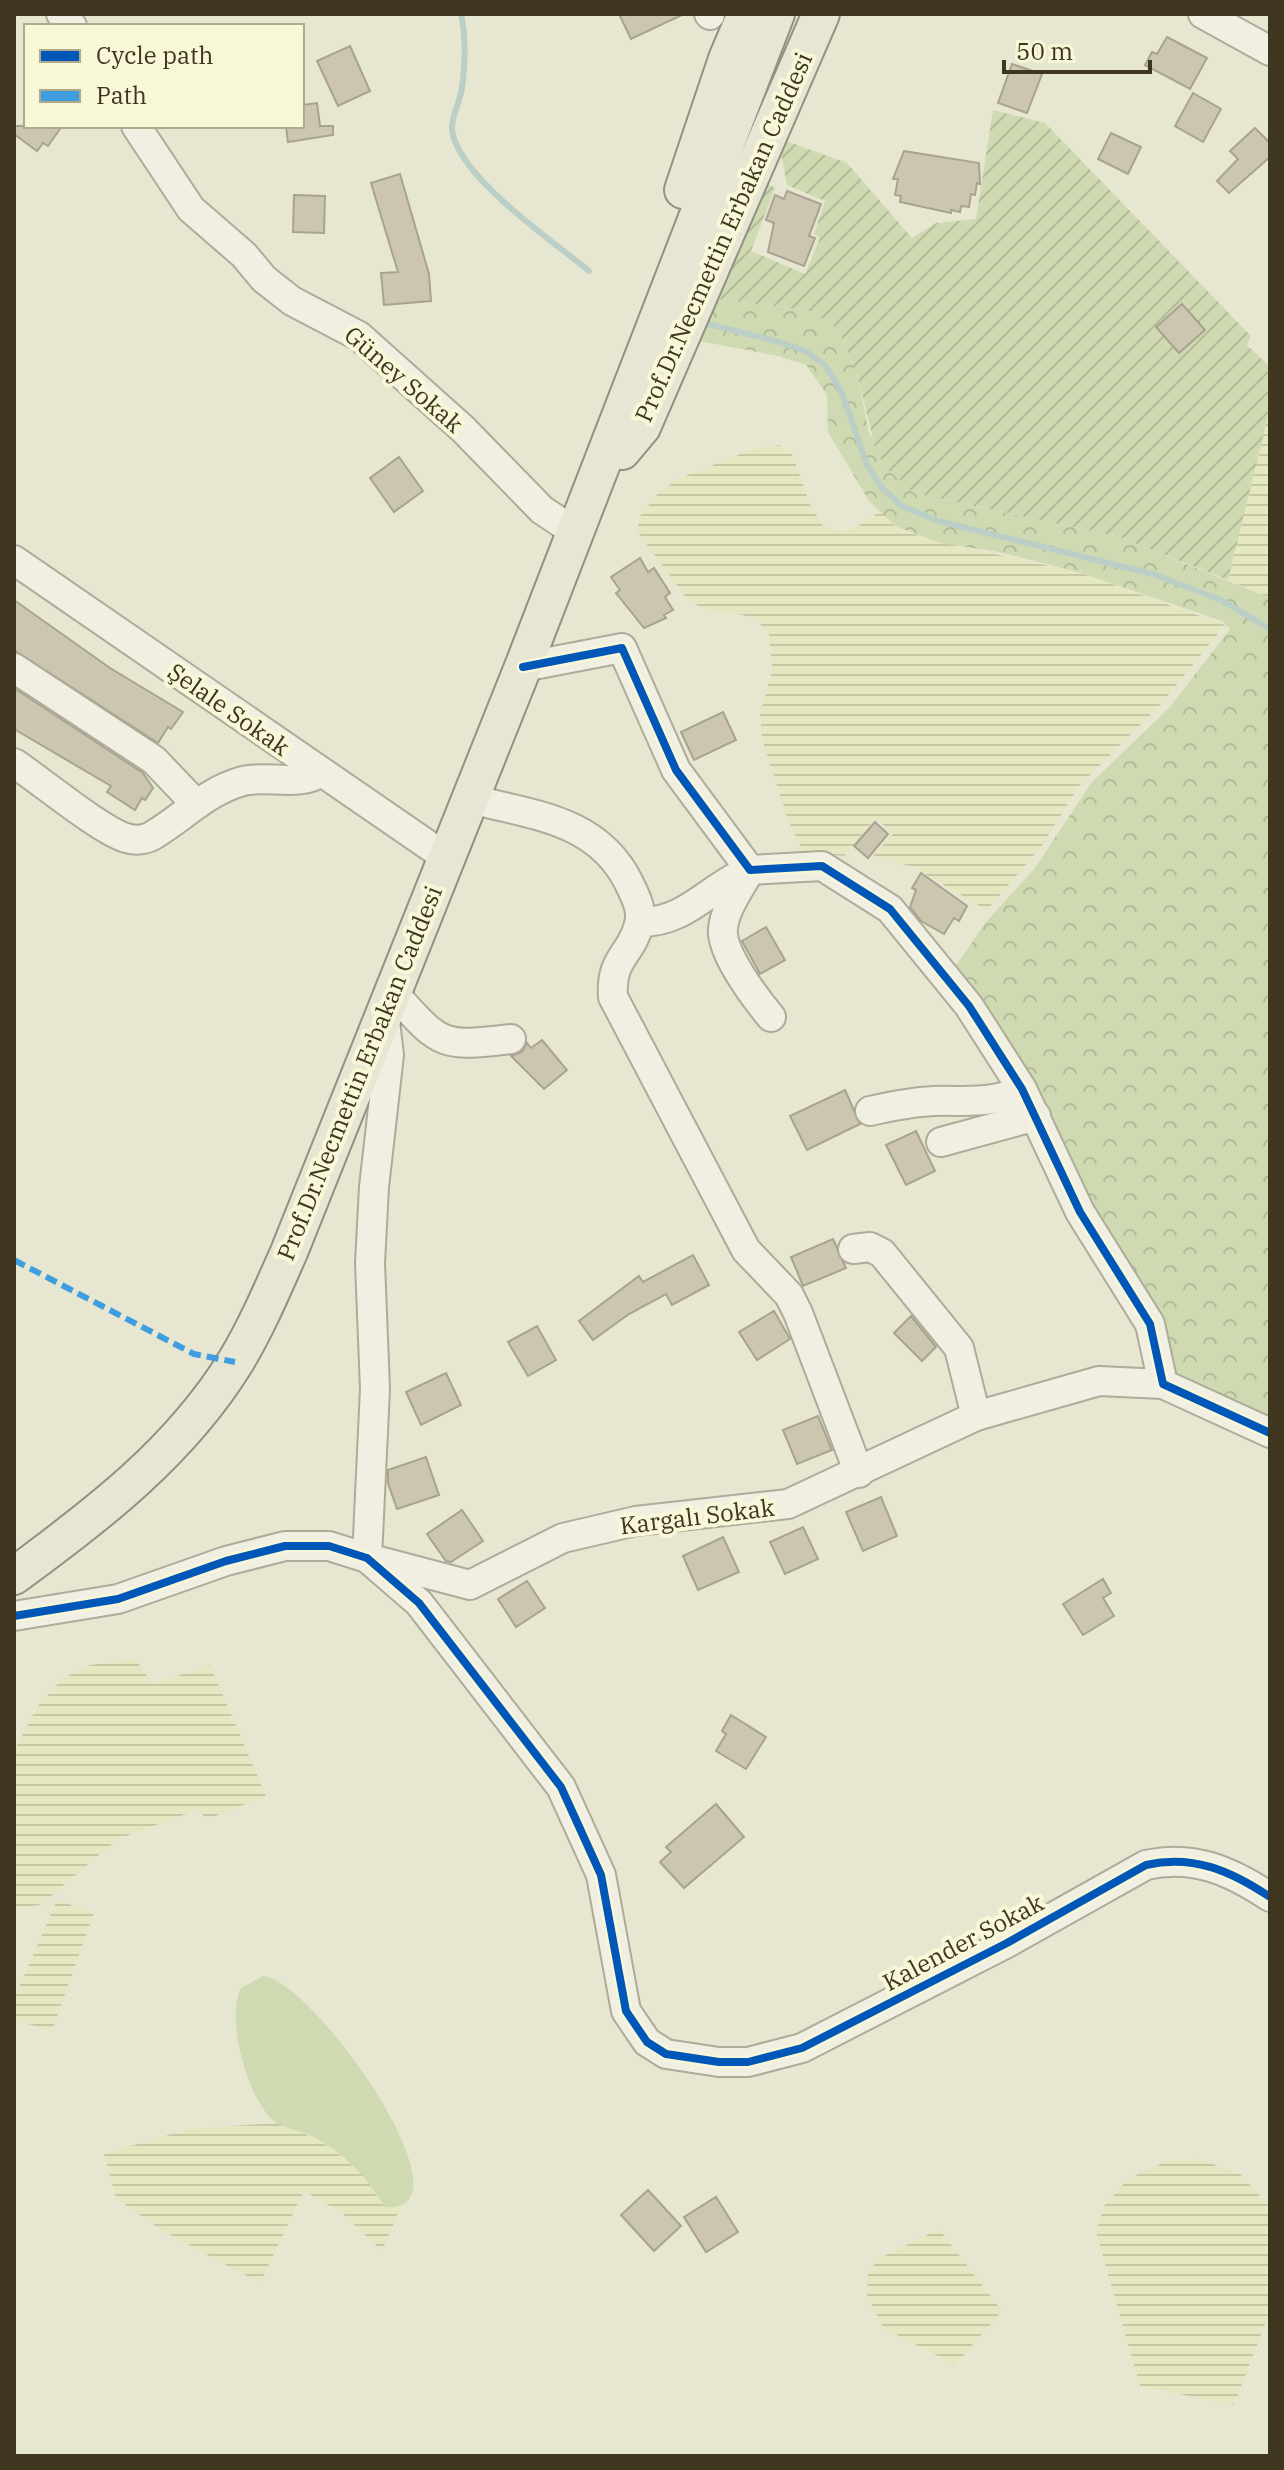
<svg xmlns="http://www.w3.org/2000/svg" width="1284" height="2470" font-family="'IBM Plex Serif',serif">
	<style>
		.farmland { fill: url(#farmland-rules) }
		.grass { fill: #cfdab2 }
		.forest { fill: url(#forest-crowns) }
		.garden { fill: url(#garden-furrows) }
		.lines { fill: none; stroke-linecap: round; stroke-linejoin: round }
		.stream { stroke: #bbcfc7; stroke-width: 6 }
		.building { fill: #ccc6b1; stroke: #a8a38f; stroke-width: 2 }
		.minor-casing { stroke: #adab99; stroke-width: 32 }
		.major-casing { stroke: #929080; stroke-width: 40 }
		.minor { stroke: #f0efe2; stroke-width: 28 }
		.major { stroke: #e7e6d4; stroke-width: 36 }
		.quiet { stroke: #3f9ee0; stroke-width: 6; stroke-dasharray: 12 6; stroke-linecap: butt }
		.cycleway-casing { stroke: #f8f7d7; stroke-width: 13 }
		.cycleway { stroke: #0057b8; stroke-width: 8 }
		.labels { text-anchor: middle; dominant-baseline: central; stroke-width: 8; stroke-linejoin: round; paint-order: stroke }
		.street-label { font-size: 24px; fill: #3e361f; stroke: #f8f7d7 }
	</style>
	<defs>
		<pattern id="farmland-rules" width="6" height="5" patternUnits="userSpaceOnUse" patternTransform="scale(2)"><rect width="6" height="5" fill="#e5e7c1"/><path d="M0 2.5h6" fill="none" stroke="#c6c7a5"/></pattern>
		<pattern id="forest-crowns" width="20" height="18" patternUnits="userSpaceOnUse" patternTransform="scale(2)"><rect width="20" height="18" fill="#cfdab2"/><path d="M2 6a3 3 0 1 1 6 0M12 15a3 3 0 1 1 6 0" fill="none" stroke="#b3bc99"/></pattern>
		<pattern id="garden-furrows" width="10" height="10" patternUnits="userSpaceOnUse" patternTransform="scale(2)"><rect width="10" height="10" fill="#cfdab2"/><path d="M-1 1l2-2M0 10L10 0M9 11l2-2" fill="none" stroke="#b3bc99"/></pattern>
	</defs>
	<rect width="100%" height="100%" fill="#e7e7d1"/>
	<g class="farmland">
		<polygon points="1270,408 1270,598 1228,580"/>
		<polygon points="780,445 792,454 810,504 823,526 840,532 854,529 881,511 895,527 927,539 1081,573 1225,625 1162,703 1079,786 1041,847 987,910 913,867 873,856 893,834 876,818 844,856 803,852 788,820 762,739 760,714 772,671 769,632 753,618 736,613 711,613 701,608 685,596 637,531 640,516 659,492 680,478 751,450"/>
		<polygon points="135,1659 153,1684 210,1665 266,1796 205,1820 200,1809 118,1839 40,1905 14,1908 14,1751 37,1707 62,1679 90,1665"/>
		<polygon points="57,1900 94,1913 52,2031 14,2020 14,1999"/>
		<polygon points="275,2123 296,2129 333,2149 363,2175 385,2207 401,2206 382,2251 342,2213 304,2191 260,2283 163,2231 116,2198 104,2154 189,2129"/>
		<polygon points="1198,2159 1240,2174 1270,2207 1270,2311 1234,2405 1140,2386 1096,2232 1104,2206 1128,2179 1167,2161"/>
		<polygon points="939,2229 1002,2311 955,2365 884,2328 867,2296 868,2273 878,2259"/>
	</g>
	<path class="grass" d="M263,1976C314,1980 479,2215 385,2207C366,2176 343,2151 309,2135C300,2130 283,2128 275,2122C248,2101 225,2018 241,1988Z"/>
	<polygon class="forest" points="719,299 811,311 839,330 858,378 869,433 914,493 1119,537 1270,598 1270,1419 1177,1373 1113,1251 952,971 986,922 1035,868 1092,782 1170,707 1230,629 1222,621 1081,573 999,552 940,543 895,526 869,501 828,432 827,395 806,365 778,356 699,341"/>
	<polygon class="garden" points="993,110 1045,123 1251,336 1247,345 1270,367 1270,408 1228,580 1119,537 914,493 887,469 876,451 858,378 839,330 811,311 719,299 729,239 753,176 775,188 751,251 805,274 820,238 814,234 825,201 787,185 778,138 847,163 912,238 936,223 976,219"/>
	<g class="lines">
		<g class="stream">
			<path d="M461,14C466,36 465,65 462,88C460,102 451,117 452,130C458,177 554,242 589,271"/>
			<polyline points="708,324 779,342 805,351 825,365 842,393 867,465 881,487 902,506 938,521 1153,574 1221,600 1270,629"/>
		</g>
	</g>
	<g class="building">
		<polygon points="619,14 684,14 631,39"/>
		<polygon points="1167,37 1207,58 1190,89 1145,65 1152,52 1157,54"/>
		<polygon points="350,46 370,91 338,106 317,61"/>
		<polygon points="1012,64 1042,74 1027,113 998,103"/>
		<polygon points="1193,93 1221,109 1203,142 1175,126"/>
		<polygon points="317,103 320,126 333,126 333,135 288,142 286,126 302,126 302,105"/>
		<polygon points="14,126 62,126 48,146 43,143 37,151 14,134"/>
		<polygon points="1255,128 1270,143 1270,157 1229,193 1217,181 1238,159 1230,151"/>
		<polygon points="1111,133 1141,147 1128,174 1098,159"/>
		<polygon points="904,151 979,163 980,184 977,183 975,195 971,194 969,207 961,206 960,212 951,210 951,213 900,202 901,196 895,195 898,179 893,179"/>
		<polygon points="400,174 429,274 431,301 384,305 381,273 398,272 371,183"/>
		<polygon points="787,191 821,204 809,236 815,238 804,266 768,252 774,223 766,220 775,195 784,199"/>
		<polygon points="294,195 325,196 324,233 293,232"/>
		<polygon points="1182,304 1205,330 1179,353 1156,327"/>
		<polygon points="399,457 423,491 394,512 370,478"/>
		<polygon points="640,558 648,572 654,568 670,593 665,597 673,610 664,615 666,618 644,628 616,593 620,590 611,577"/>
		<polygon points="14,600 110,668 183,712 171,729 168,727 158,743 14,650"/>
		<polygon points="14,688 143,773 153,788 145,800 142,798 135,810 107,792 111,786 14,729"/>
		<polygon points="723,712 736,740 694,760 681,732"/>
		<polygon points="875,822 888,834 868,858 854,846"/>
		<polygon points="921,873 967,906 959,921 954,918 944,934 921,921 910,907 916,890 912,888"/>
		<polygon points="766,927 785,960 760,974 742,941"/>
		<polygon points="542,1040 567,1070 544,1089 511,1056 522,1052 527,1043 531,1048"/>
		<polygon points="845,1090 860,1124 807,1150 790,1116"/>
		<polygon points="916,1131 935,1171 906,1185 886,1145"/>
		<polygon points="833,1239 846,1268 803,1286 791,1257"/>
		<polygon points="693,1255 709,1285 672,1305 666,1294 629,1314 593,1340 579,1321 639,1276 643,1282"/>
		<polygon points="774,1311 790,1339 757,1360 739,1332"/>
		<polygon points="911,1316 936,1347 922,1361 894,1333"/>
		<polygon points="537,1326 556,1360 528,1376 508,1342"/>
		<polygon points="446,1373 461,1405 421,1425 406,1392"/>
		<polygon points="818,1416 832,1450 797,1464 783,1430"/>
		<polygon points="426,1457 439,1495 397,1509 388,1483 388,1470"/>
		<polygon points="881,1497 897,1536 863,1551 846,1512"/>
		<polygon points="462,1510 483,1541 451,1562 446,1561 427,1534"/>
		<polygon points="803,1527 818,1559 785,1574 770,1542"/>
		<polygon points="723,1537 739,1572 698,1590 683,1556"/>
		<polygon points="1103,1579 1111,1593 1103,1598 1114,1616 1083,1635 1063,1604"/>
		<polygon points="527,1581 545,1608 516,1627 498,1599"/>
		<polygon points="731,1715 766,1737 746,1769 716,1751 726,1734 722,1731"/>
		<polygon points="716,1804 744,1837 684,1888 660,1862 671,1852 666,1847"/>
		<polygon points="648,2190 681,2226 654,2251 621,2215"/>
		<polygon points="716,2197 738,2232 706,2252 684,2217"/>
	</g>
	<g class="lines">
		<g class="minor-casing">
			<g id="minor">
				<polyline points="61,14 72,26"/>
				<polyline points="709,14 710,15"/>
				<polyline points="1203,14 1270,51"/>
				<polyline points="136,126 191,209 244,255 264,279 292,301 359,336 463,429 542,510 575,532"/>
				<polyline points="14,560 444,856"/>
				<polyline points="523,667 622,648 676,770 750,870 822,866 890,909 969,1006 1022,1089 1080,1212 1150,1324 1163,1384 1270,1433"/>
				<polyline points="14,668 154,760 195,803"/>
				<path d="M14,763C40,780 100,830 126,838C135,841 147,840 155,834C186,815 207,791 243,781C266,775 303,787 320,772"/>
				<path d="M467,798C530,815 597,818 629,883C635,896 643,909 639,924C632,955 610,957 613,997L746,1250L789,1295L798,1313L859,1473"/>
				<path d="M750,870C741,887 725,908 723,928C720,952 756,999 771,1017"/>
				<path d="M640,922C686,923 710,886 750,870"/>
				<path d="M391,990C440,1044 438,1048 511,1039"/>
				<path d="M870,1111C892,1106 912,1102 934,1101C967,1100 992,1105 1022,1089"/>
				<polyline points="941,1142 1036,1116"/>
				<polyline points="853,1249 870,1247 882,1253 959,1348 976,1416"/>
				<polyline points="367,1558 375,1389 370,1263 374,1187 389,1055 384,1013"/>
				<polyline points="379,1561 470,1585 563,1538 636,1521 788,1504 976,1416 1099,1381 1163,1384"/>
				<path d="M14,1616L118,1599L226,1561L285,1546H329L367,1558L419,1603L561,1787L601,1875L626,2011L647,2042L666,2054L719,2062H748L802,2048L1007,1943L1146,1865C1193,1854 1231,1871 1270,1897"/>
			</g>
		</g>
		<g class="major-casing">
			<g id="major">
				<polyline points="683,190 727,59 746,14"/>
				<polyline points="622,451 642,427 821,14"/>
				<path d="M14,1576C98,1514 180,1452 236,1361C257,1326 273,1288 289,1252L523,667L776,14"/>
			</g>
		</g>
		<use href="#minor" class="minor"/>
		<use href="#major" class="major"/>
		<polyline class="quiet" points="14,1260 194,1354 235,1362"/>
		<g class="cycleway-casing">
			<g id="cycleway">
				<polyline points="523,667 622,648 676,770 750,870 822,866 890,909 969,1006 1022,1089 1080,1212 1150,1324 1163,1384 1270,1433"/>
				<path d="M14,1616L118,1599L226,1561L285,1546H329L367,1558L419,1603L561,1787L601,1875L626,2011L647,2042L666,2054L719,2062H748L802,2048L1007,1943L1146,1865C1193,1854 1231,1871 1270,1897"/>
			</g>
		</g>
		<use href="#cycleway" class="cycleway"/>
	</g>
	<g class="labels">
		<g class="street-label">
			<text transform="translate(723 237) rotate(-66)">Prof.Dr.Necmettin Erbakan Caddesi</text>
			<text transform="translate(404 379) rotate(41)">Güney Sokak</text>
			<text transform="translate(229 709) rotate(35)">Şelale Sokak</text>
			<text transform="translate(359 1073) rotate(-68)">Prof.Dr.Necmettin Erbakan Caddesi</text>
			<text transform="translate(697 1516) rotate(-7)">Kargalı Sokak</text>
			<text transform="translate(963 1942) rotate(-28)">Kalender Sokak</text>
		</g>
	</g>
	<rect width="1284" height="2470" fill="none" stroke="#3e361f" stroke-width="32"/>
	<rect x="24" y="24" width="280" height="104" fill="#f8f7d7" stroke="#aeaa8d" stroke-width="2"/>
	<rect x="40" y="50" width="40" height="12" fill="#0057b8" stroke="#aeaa8d" stroke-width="2"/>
	<text x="96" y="64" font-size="24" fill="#3e361f">Cycle path</text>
	<rect x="40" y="90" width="40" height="12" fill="#3f9ee0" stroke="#aeaa8d" stroke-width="2"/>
	<text x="96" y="104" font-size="24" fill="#3e361f">Path</text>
	<path d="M1004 60v12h146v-12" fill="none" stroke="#3e361f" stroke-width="4"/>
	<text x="1016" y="60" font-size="24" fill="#3e361f" stroke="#f8f7d7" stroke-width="6" paint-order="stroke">50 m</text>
</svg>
